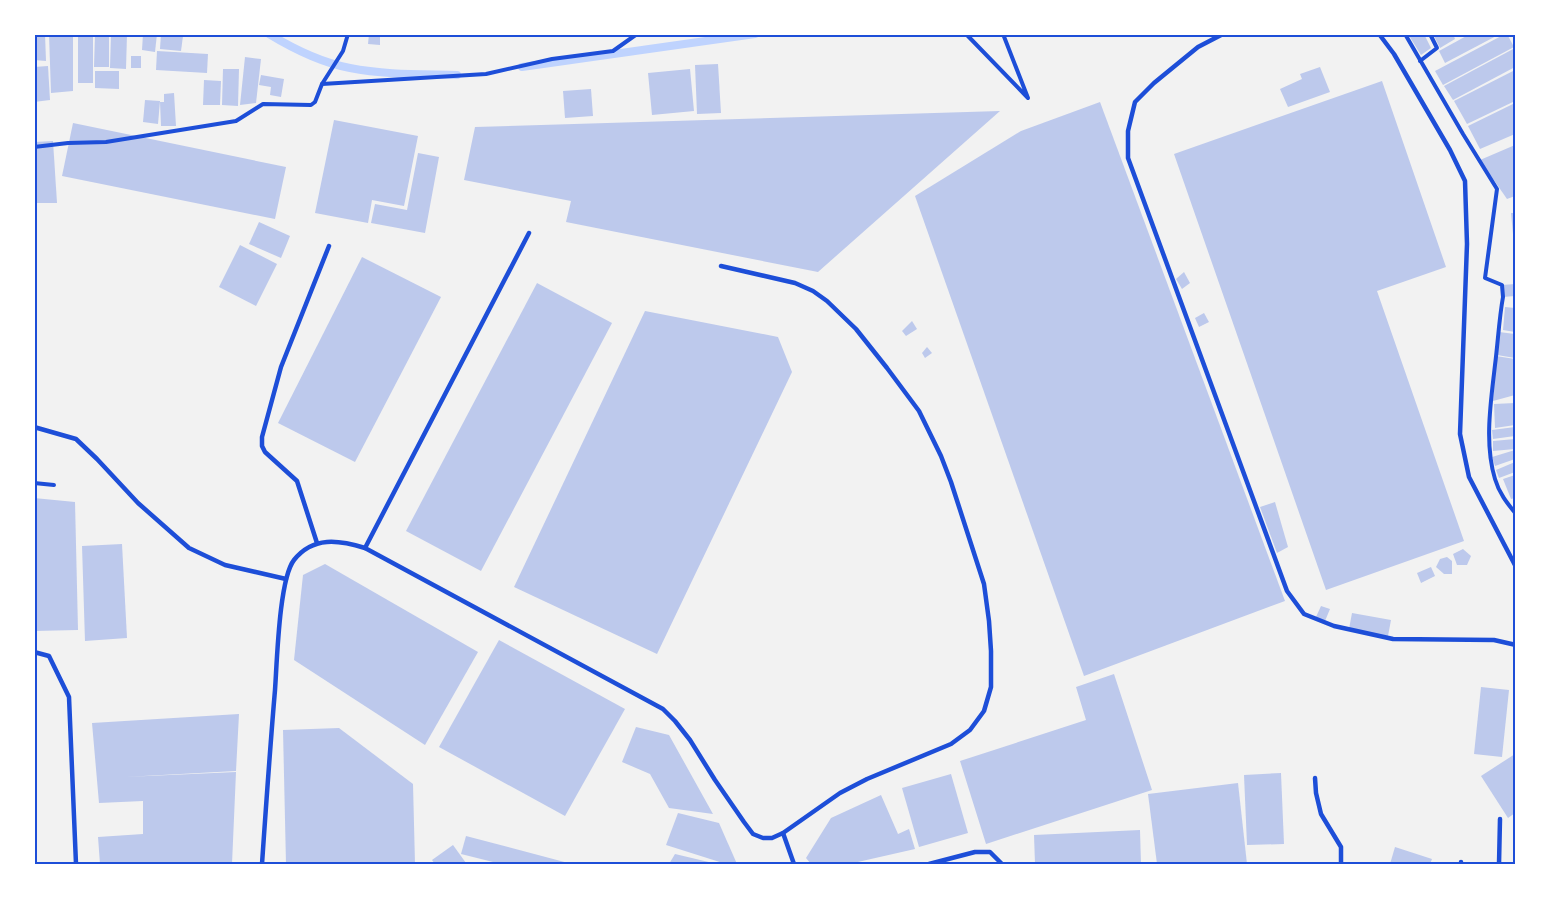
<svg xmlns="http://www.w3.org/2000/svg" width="1550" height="899" font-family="Ubuntu,sans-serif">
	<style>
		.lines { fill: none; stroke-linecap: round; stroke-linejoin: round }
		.stream { stroke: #bfd3fe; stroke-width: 8 }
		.building { fill: #bdc9ec }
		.path { stroke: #1d4ed8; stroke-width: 4 }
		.service { stroke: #1d4ed8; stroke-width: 4.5 }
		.neatline { fill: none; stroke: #1d4ed8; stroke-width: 2 }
	</style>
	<rect width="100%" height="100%" fill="#f2f2f2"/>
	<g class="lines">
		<g class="stream">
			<path d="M269,34C292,48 323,63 350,68C385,75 422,74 457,75"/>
			<polyline points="522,67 755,34"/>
		</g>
	</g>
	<g class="building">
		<polygon points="34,34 45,34 46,61 34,60"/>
		<polygon points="49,34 73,34 73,91 51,93"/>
		<rect x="78" y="34" width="15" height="49"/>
		<polygon points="95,34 109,34 109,67 94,67"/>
		<polygon points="111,34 127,34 126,69 110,68"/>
		<polygon points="143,34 157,34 155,52 142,50"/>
		<polygon points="161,34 183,36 181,51 160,49"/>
		<polygon points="369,34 380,34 380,45 368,44"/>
		<polygon points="396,34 413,34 412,37 396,36"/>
		<polygon points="1408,34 1424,34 1431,48 1421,55"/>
		<polygon points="1433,34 1453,34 1455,39 1440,48"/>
		<polygon points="1470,34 1500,34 1445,63 1439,51"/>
		<polygon points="1505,34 1507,34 1514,47 1443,85 1435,71"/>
		<polygon points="1515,48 1515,67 1453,100 1444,86"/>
		<polygon points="157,51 208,54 207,73 156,70"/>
		<rect x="131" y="56" width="10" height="12"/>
		<polygon points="245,57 261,59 256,103 240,105"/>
		<polygon points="718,64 721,113 697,114 695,65"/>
		<polygon points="48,66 50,100 34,102 34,67"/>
		<polygon points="1320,67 1330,92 1288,107 1280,89 1302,79 1300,74"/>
		<polygon points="223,69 239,69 238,106 222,105"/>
		<polygon points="690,69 694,111 652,115 648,73"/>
		<polygon points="1515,70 1515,101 1467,124 1454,101"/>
		<polygon points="95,71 119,71 119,89 95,88"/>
		<polygon points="261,75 284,79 281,97 270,95 271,87 259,85"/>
		<polygon points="204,80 221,81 220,105 203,105"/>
		<polygon points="1382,81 1446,267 1377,291 1464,541 1326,590 1174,154"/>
		<polygon points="591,89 593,116 565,118 563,91"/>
		<polygon points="174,93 176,126 161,126 160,102 164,102 164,94"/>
		<polygon points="145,100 160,101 158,124 143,122"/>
		<polygon points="1100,102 1285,601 1084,676 915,196 1021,131"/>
		<polygon points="1515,103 1515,134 1480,149 1468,126"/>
		<polygon points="1000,111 818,272 566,222 571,201 464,180 475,127"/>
		<polygon points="334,120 418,136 404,206 372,200 368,223 315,213"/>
		<polygon points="73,123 286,167 275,219 62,176"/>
		<polygon points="53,141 57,203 34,203 34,142"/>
		<polygon points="1515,145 1515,196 1507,199 1480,160"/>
		<polygon points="418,153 439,157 425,233 371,223 375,204 407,210"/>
		<polygon points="1511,213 1515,213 1515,245 1514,245"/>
		<polygon points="259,222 290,236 281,258 249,244"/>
		<polygon points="240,245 277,264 256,306 219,287"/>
		<polygon points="362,257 441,297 355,462 278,423"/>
		<polygon points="1184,272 1190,283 1182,289 1176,279"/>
		<polygon points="537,283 612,323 481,571 406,531"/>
		<polygon points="1515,284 1515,296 1503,297 1502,285"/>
		<polygon points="1505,307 1515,308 1515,332 1503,330"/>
		<polygon points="645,311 778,337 792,372 657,654 514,587"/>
		<polygon points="1204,313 1209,322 1199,327 1195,318"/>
		<polygon points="912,321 917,329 906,336 902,331"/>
		<polygon points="1499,332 1515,334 1515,358 1497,355"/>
		<polygon points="927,347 932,353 925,358 922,353"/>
		<polygon points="1496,356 1515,359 1515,395 1493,401"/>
		<polygon points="1515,403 1515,425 1495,428 1494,404"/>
		<polygon points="1515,427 1515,436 1493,439 1492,430"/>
		<polygon points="1515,439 1515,449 1493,451 1493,441"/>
		<polygon points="1515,450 1515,459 1495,466 1492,457"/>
		<polygon points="1515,462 1515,472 1499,478 1496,470"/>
		<polygon points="1515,475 1515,498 1511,499 1503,479"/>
		<polygon points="34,498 75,502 78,630 34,631"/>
		<polygon points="1275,502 1288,547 1277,553 1260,507"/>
		<polygon points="122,544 127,638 85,641 82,546"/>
		<polygon points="1463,549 1471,556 1467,565 1457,565 1453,554"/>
		<polygon points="1447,557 1452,561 1452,574 1444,574 1436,567 1440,559"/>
		<polygon points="325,564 478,652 425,745 294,660 303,575"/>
		<polygon points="1431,567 1435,576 1421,583 1417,573"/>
		<polygon points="1321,606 1330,609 1325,621 1316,617"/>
		<polygon points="1352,613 1391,620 1388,636 1349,629"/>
		<polygon points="499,640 625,709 565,816 439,747"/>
		<polygon points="1114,674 1152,790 986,844 960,761 1086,720 1076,687"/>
		<polygon points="1481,687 1509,690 1502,757 1474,754"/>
		<polygon points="239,714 236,771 125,777 236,772 232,864 100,864 98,837 143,834 143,801 99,803 92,723"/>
		<polygon points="636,727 669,735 713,814 669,808 650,774 622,762"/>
		<polygon points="339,728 413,784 415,864 286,864 283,730"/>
		<polygon points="1515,754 1515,813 1508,818 1481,776"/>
		<polygon points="1281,773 1284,844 1247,845 1244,775"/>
		<polygon points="951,774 968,833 919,847 902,788"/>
		<polygon points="1238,783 1247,864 1157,864 1148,794"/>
		<polygon points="881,795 898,834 909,829 915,849 849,864 811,864 806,858 831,818"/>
		<polygon points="678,813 719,823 737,864 726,864 666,845"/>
		<polygon points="1140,830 1141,864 1035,864 1034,835"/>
		<polygon points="466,836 572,864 501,864 461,854"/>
		<polygon points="453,845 466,863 464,864 435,864 432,860"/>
		<polygon points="1395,847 1432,859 1430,864 1390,864"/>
		<polygon points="675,854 717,864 669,864"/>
	</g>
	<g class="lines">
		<g class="path">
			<polyline points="966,34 1028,98 1003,34"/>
			<path d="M1405,34L1463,134L1497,189L1485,278L1502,285L1503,297C1499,319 1498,342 1495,365C1491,401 1484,443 1495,479C1499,493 1507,503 1516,514"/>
			<polyline points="1420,61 1437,48 1430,34"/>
			<polyline points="322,84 343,51 348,34"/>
			<polyline points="34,147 68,143 106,142 236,121 263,104 311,105 315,102 322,84 486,74 552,59 613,51 637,34"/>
			<polyline points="34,483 54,485"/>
		</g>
		<g class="service">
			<polyline points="1223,34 1198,47 1154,83 1135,102 1128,131 1128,158 1287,591 1304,614 1334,626 1393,639 1494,640 1516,645"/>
			<polyline points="1379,34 1394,54 1450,150 1465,181 1467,244 1460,434 1469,477 1516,567"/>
			<polyline points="34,427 76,439 97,459 138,503 189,548 225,565 286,579"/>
			<polyline points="317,543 297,481 265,452 262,446 262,437 281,367 329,246"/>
			<polyline points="365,548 529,233"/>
			<polyline points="34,652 49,656 69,697 76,864"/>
			<polyline points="1315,778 1316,793 1321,814 1341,847 1341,864"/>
			<polyline points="783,833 794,864"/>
			<path d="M262,864C266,806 270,748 275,690C277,663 279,579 294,560C313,536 339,540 365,548L663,709L675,721L690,740L715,780L744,822L753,834L763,838H772L783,833L840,793L867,779L951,744L970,730L984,711L991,687V651L989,621L984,584L951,482L941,456L919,411L887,368L856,329L827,301L813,291L795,283L721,266"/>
			<polyline points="929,864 975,852 990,852 1002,864"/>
			<polyline points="1461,864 1461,862"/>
			<polyline points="1499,864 1500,819"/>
		</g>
	</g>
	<rect width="1550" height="899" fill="none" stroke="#ffffff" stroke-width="72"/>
	<rect x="36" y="36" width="1478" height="827" class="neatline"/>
</svg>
